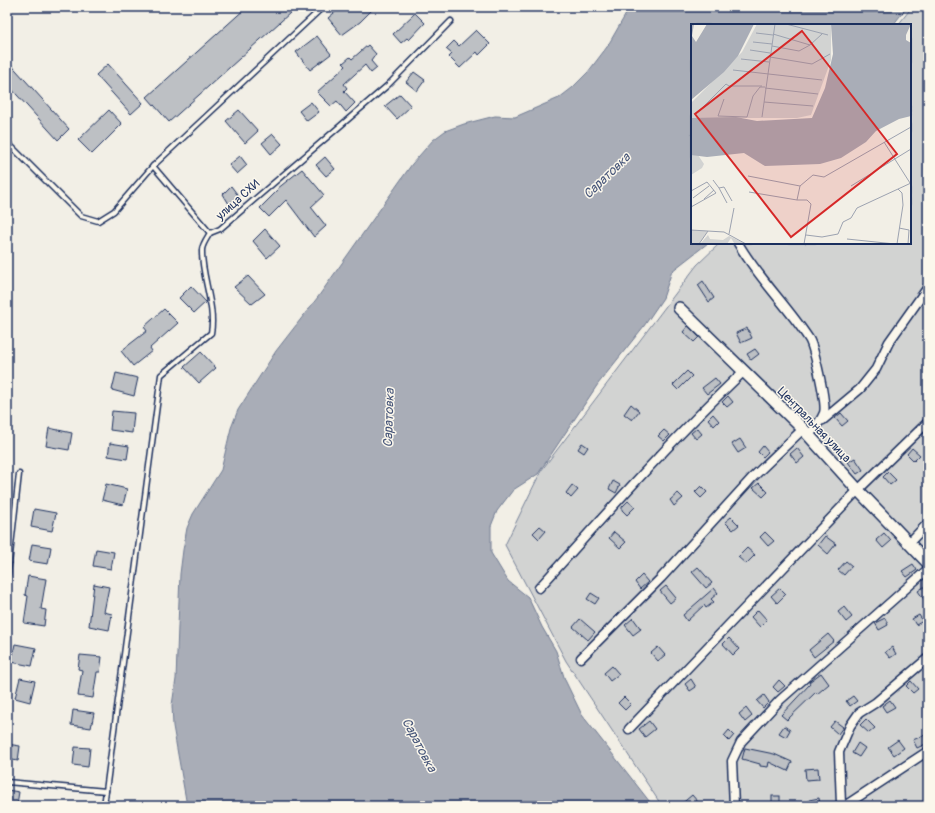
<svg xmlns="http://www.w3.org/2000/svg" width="935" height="813" font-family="Pangolin,sans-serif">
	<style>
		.green { fill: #d2d3d2; stroke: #768198 }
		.water { fill: #a9adb7; stroke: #707b93 }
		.building { fill: #bdc0c4; stroke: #1b2f5e }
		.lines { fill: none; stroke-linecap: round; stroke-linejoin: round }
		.lane-casing { stroke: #1b2f5e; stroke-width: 7 }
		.street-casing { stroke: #1b2f5e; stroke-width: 11 }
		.secondary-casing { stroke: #1b2f5e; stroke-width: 14 }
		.lane { stroke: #fbf7ec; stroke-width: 4 }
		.street { stroke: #fbf7ec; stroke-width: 8 }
		.secondary { stroke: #fbf7ec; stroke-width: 11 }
		.labels { text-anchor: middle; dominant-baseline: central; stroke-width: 3; stroke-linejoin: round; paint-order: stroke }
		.street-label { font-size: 12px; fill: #1b2f5e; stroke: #fbf7ec }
		.water-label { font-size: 13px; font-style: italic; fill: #465579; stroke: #fbf7ec }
		.inset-road { fill: none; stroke: #9ca2b0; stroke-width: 1 }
		.view { fill: #d62828; fill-opacity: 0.15; stroke: #d62828; stroke-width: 2 }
		.inset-edge { fill: none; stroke: #1b2f5e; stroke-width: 2 }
	</style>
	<rect width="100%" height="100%" fill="#f2efe6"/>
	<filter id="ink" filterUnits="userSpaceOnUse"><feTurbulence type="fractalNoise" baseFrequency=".025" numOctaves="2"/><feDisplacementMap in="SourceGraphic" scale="8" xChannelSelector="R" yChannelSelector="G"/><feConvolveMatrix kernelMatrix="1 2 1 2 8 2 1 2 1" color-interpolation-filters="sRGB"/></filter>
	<g filter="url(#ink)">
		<polygon class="green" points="912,7 928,7 928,806 662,806 566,661 505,545 541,471 697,265 720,243 910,243 910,25 898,25"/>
		<polygon class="water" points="630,7 907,7 893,25 692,25 692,243 708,243 672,271 663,298 644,326 598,384 538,474 513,490 497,511 491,526 491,553 508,581 528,597 542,627 556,651 565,680 582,715 653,806 185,806 186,800 173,726 172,705 176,679 180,574 183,550 187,528 193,514 221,470 231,428 238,410 276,351 318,297 412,164 433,140 445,131 464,124 495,116 515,117 559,98 572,88 588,72 607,47"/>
		<g class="building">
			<polygon points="247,7 285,7 290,13 169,122 147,97"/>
			<polygon points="349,7 375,7 360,22 342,35 328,18 340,8 344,12"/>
			<polygon points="415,13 425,23 409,40 407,38 401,43 393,34"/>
			<polygon points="476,30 490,44 479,55 477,52 460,68 449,57 452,54 446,49 454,41 459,46"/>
			<polygon points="317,36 331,54 310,70 296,52"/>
			<polygon points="368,45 376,54 371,61 377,68 371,73 365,65 344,84 347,88 344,91 355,103 346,112 337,101 331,106 317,92 346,66 343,63 350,57 352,59"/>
			<polygon points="7,60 69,129 58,140 7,84"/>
			<polygon points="108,64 143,103 131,114 96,75"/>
			<polygon points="414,72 425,80 417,91 406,82"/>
			<polygon points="400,94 411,106 397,119 385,106"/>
			<polygon points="311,102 319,112 307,121 299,111"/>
			<polygon points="109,110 122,124 92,154 78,140"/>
			<polygon points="239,110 258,131 245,143 226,121"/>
			<polygon points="273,134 282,144 271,154 262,143"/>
			<polygon points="240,156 247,165 237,174 229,165"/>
			<polygon points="325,157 335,169 326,176 316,165"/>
			<polygon points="302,169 324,195 311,207 326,226 314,237 286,200 269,217 260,208 278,190 277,189"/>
			<polygon points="231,186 240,198 229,204 223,194"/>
			<polygon points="265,229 280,246 267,258 253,241"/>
			<polygon points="248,276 265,294 252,304 234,287"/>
			<polygon points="703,281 714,298 709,302 698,285"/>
			<polygon points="191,286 206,302 194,313 179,298"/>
			<polygon points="164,309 178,323 150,348 152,351 133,366 121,351 147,331 144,327"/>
			<polygon points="688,326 699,337 694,342 683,332"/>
			<polygon points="747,328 752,338 741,343 736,333"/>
			<polygon points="755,349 759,354 751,360 747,354"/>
			<polygon points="201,352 216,368 199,383 184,367"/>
			<polygon points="687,371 692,376 678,390 673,385"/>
			<polygon points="116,373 138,378 134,396 112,390"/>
			<polygon points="715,378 720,384 707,394 702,388"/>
			<polygon points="728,396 733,402 727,407 722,402"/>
			<polygon points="631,404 639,411 632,420 624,414"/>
			<polygon points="112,411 134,413 132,433 110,430"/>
			<polygon points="841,413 848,421 842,426 835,418"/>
			<polygon points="713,414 719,421 714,426 708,419"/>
			<polygon points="49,428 72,433 69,450 46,446"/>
			<polygon points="697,428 702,434 696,439 691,433"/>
			<polygon points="664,430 670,435 664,441 658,436"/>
			<polygon points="740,439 746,448 738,453 732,444"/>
			<polygon points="110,443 129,446 127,459 108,456"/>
			<polygon points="582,443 588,447 584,453 578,449"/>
			<polygon points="763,446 768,452 763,457 758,452"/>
			<polygon points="797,448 804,457 797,463 790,454"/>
			<polygon points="912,448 920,455 914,461 907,454"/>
			<polygon points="855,458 863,470 857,474 848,462"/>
			<polygon points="888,472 896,480 890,485 883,477"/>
			<polygon points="613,481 620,485 616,493 609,489"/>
			<polygon points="759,483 768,492 763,497 753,488"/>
			<polygon points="106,484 127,489 123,505 102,500"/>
			<polygon points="572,485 578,490 571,498 566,493"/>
			<polygon points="701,486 707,492 701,498 695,492"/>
			<polygon points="678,493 683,498 674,506 670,500"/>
			<polygon points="628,501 635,507 627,515 622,510 622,507"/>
			<polygon points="34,509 56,513 52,531 31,527"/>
			<polygon points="731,517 739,525 733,530 725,522"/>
			<polygon points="540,526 546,531 539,539 533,533"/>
			<polygon points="614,532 626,542 620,548 609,538"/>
			<polygon points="765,532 774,541 768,546 760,537"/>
			<polygon points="884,533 891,541 883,548 876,540"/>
			<polygon points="825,536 836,544 828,554 818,545"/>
			<polygon points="32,544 51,547 48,564 29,561"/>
			<polygon points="747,548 755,555 746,564 738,557"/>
			<polygon points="96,549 114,552 111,569 93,566"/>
			<polygon points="846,561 852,566 844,575 838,570"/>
			<polygon points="913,564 917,570 907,577 902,571"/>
			<polygon points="698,567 712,583 706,588 692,572"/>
			<polygon points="642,575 648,582 640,589 635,582"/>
			<polygon points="28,576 46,579 41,609 46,610 44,626 24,623 28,596 25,595"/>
			<polygon points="94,584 109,587 104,612 112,614 109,630 89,626"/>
			<polygon points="928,584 928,605 918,591"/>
			<polygon points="666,586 676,598 670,603 660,591"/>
			<polygon points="714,588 718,593 711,599 714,602 706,608 704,605 687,621 683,615"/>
			<polygon points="780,588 786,594 777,603 771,596"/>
			<polygon points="591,593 599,598 595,604 587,599"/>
			<polygon points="844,607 852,617 846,622 838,612"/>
			<polygon points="758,610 767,620 760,627 751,617"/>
			<polygon points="919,615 923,621 916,625 912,619"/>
			<polygon points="633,618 641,629 633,635 625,625"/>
			<polygon points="885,618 888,625 879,630 875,623"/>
			<polygon points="580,619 595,632 588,640 573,627"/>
			<polygon points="828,634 834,641 814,657 809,650"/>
			<polygon points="729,638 739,649 733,655 723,644"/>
			<polygon points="15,644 36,648 32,666 11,662"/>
			<polygon points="658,647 665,655 658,661 651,653"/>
			<polygon points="892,647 896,654 890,658 885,652"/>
			<polygon points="80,655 102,657 100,672 97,672 93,698 78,696 82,670 78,669"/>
			<polygon points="612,666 619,674 610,681 604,673"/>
			<polygon points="821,673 829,684 817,694 816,692 787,720 781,715 810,684 809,682"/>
			<polygon points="20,678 35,681 30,702 15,698"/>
			<polygon points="691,679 696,687 690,691 685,684"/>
			<polygon points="779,680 785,686 778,692 773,687"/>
			<polygon points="911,681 918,689 913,693 906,686"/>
			<polygon points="764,695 769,702 763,708 757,701"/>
			<polygon points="853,696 857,701 850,706 846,701"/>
			<polygon points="624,697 631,704 625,710 618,703"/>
			<polygon points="890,700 895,707 886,712 882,706"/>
			<polygon points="746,708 752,716 745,722 739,714"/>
			<polygon points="73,710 94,713 91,728 71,725"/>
			<polygon points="866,719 875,728 869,733 860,725"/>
			<polygon points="649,721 655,729 645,737 639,729"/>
			<polygon points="835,721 843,727 838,734 830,727"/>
			<polygon points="784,726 790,730 786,737 779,733"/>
			<polygon points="729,730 734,735 729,741 724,736"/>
			<polygon points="924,735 928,743 917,748 913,740"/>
			<polygon points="898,740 904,748 894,755 888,747"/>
			<polygon points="858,743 865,748 859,757 852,753"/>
			<polygon points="7,744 20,746 18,761 7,759"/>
			<polygon points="75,747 90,748 88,767 73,765"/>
			<polygon points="745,748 774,754 792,762 788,771 769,762 768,767 760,766 760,764 742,759"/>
			<polygon points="818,768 819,779 806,780 805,769"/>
			<polygon points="7,790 19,792 17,804 7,803"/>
			<polygon points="692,795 698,802 693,806 679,806"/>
			<rect x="772" y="796" width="8" height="8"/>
			<polygon points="819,798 820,805 810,806 809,800"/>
		</g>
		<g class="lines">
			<g class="lane-casing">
				<g id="lane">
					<polyline points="7,142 81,216 98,221 114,211 153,166 210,233 220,229 388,85 451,21"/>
					<polyline points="153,166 323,7"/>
					<polyline points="7,582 19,474"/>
					<polyline points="7,782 106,791"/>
					<path d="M104,806L161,375L211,333C216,307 201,275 202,250C202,245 207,238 210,233"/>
				</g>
			</g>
			<g class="street-casing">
				<g id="street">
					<path d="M738,243C758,278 787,305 809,339C814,347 827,404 824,413C821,421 815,428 809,435"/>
					<polyline points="823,420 860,389 876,369 889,342 928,287"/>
					<polyline points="909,543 928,523"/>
					<path d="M539,588C606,514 671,440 743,372"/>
					<polyline points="581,658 661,578 752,478 803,429"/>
					<polyline points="629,729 858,490 928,422"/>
					<polyline points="841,804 839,752 850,726 859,713 875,703 928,658"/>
					<polyline points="734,806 732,761 741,742 780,700 928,569"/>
					<polyline points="841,806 841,804 846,805 928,751"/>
				</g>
			</g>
			<g class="secondary-casing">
				<polyline id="secondary" points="679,308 803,429 858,490 928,563"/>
			</g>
			<use href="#lane" class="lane"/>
			<use href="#street" class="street"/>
			<use href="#secondary" class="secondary"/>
		</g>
	</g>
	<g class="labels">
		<g class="street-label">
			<text transform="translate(238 200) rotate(-42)">улица СХИ</text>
			<text transform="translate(814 425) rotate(46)">Центральная улица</text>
		</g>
		<g class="water-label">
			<text transform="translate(607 176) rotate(-44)">Саратовка</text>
			<text transform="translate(389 418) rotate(-88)">Саратовка</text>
			<text transform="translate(419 745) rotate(62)">Саратовка</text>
		</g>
	</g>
	<g transform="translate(691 24)">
		<rect width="220" height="220" fill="#f2efe6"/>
		<path d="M66,0H140V36L120,91L106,94H0V79L51,28ZM0,131H7L13,140L11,144L0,151ZM0,206L17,207L8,220H0ZM17,211L19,215L32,216L38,212L55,220L43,219L40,214L36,220H9Z" fill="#d2d3d2"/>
		<path d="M0,0H3L1,12L5,18L16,0H63L47,32L33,48L0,76ZM140,0H220L215,11V16L220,19V92L208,95L185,107L175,118L150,134L129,140L74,142L53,129L16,133L0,131L1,94L45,93L66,97L121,94L134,64L142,30Z" fill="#a9adb7"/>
		<path class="inset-road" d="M95,0L137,11M65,9L82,11M82,10L119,21L131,10M62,18L81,20M81,22L108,27L119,21M59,26L79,29M79,33L121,40L139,30M50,35L78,38M42,46L131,56M74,64L127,70M33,75L27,92L56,93L62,72L69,63H74M73,78L122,82M9,86L35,60L38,62H71M71,93L84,0M193,118L219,159M57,152L109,162L106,176H116L120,180L113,220M22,156L28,164L33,163L41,177M109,162L122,151L133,153L220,103M160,162L220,125M28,164L36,179M0,167L16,158L25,169L0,183M58,168L106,176M2,174L18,162M13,175L23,166M208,204L218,206L217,220M0,206L33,208L55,220M38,210L43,184M115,211L131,213L147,210L152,198L160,194L166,184L220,159M156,215L204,220M8,220L17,207M206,220L212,181L211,169L207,165"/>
		<path class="view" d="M111,7L206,130L100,213L4,90Z"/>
		<rect width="220" height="220" class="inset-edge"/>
	</g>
	<rect width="935" height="813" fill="none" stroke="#fbf7ec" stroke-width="24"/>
	<rect x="12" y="12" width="911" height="789" fill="none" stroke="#1b2f5e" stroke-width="1.5" filter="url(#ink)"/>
</svg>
